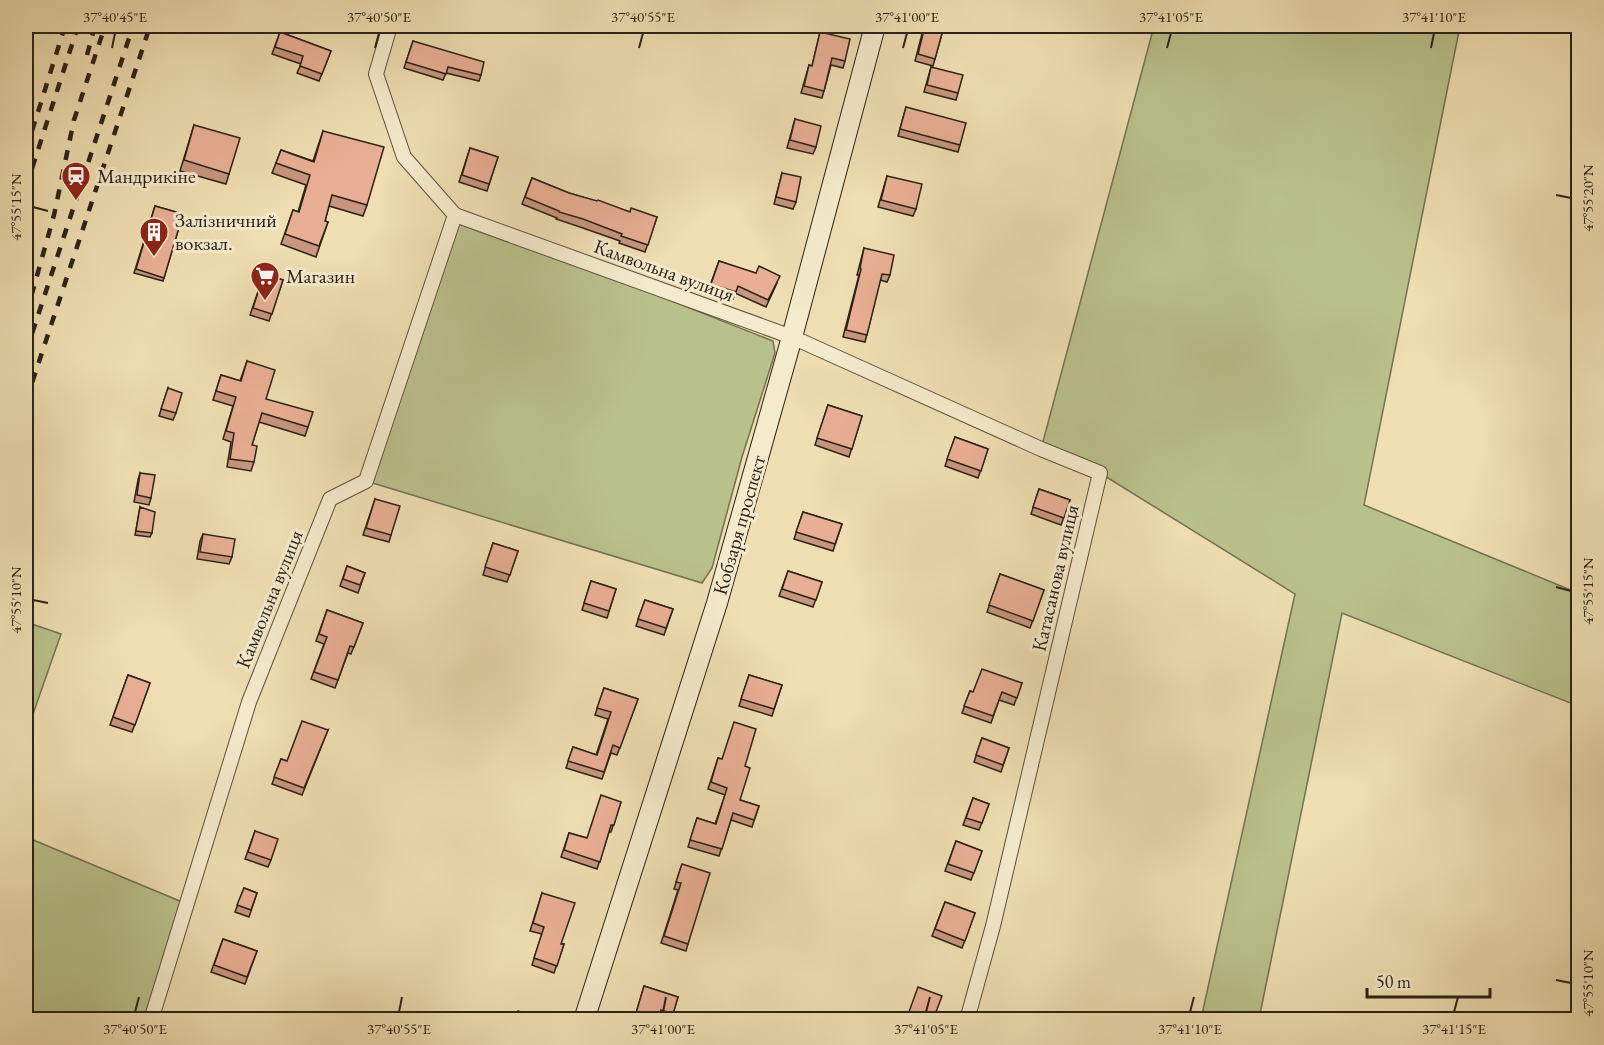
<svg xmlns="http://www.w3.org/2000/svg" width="1604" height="1045" font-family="'EB Garamond',serif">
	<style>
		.green { fill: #b9c18b; stroke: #727252; stroke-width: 1.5 }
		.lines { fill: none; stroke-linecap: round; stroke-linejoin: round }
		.minor-casing { stroke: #5c513e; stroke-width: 16 }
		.secondary-casing { stroke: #2b2218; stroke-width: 22 }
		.minor { stroke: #f4eacc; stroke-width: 14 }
		.secondary { stroke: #f4eacc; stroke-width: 20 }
		.rail { stroke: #2b2218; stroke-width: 4.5; stroke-dasharray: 10 10; stroke-linecap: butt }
		.wall { fill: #c8967f; stroke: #2b2218; stroke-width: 1.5 }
		.building { fill: #e9af94; stroke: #2b2218; stroke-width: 1.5 }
		.ticks { fill: none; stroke: #2b2218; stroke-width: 2 }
		.labels { text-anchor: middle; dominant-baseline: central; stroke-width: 6; stroke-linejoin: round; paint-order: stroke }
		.poi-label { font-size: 20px; fill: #2b2218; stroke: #f4eacc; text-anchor: start }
		.street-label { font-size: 20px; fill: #2b2218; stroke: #f4eacc }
		.neatline { fill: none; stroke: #2b2218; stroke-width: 2 }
		.ticks-label { font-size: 15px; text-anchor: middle; fill: #2b2218 }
	</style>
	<rect width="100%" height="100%" fill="#eedeb1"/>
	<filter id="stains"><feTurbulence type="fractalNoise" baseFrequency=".00333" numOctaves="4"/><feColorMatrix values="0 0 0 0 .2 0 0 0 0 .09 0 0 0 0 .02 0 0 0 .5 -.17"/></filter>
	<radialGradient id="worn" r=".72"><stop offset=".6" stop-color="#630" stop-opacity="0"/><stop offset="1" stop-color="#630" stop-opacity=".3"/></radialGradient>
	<g class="green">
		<polygon points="1154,26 1460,26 1364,505 1578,593 1578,706 1342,613 1259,1019 1201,1019 1295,594 1100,473 1041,449"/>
		<polygon points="455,215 773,341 775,353 742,457 712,568 702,583 366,481"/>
		<polygon points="26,622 61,634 26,734"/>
		<polygon points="26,837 187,904 151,1019 26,1019"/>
	</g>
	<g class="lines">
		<g class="minor-casing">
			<g id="minor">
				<polyline points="390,26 376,74 404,157 455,215 792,337 1041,449 1100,473 993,926 967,1020"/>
				<polyline points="151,1020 249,702 330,499 366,481 455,215"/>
			</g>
		</g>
		<g class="secondary-casing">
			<polyline id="secondary" points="584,1020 717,603 792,337 875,26"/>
		</g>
		<use href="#minor" class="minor"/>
		<use href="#secondary" class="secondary"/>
		<g class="rail">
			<polyline points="87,55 95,26"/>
			<polyline points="26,150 65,26"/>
			<polyline points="26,187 78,26"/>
			<polyline points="26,315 54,215 74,120 105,26"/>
			<polyline points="26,352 133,26"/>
			<polyline points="26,401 150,26"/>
		</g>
	</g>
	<g class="wall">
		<polygon points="271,26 289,26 286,34 270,29"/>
		<polygon points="924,26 944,26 933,66 915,61"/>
		<polygon points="280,32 331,51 319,81 297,73 301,64 272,54"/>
		<polygon points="820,32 845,61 843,68 831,65 822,98 801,93 809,65 812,66"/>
		<polygon points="413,41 481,75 479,81 446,73 443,80 404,68"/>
		<polygon points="931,67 958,93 956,100 924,92"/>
		<polygon points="906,107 960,145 958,152 898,136"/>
		<polygon points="795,119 816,147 813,154 787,148"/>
		<polygon points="194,125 229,174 226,184 180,171"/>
		<polygon points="323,131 367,205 363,216 329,206 325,221 328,222 316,257 281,244 293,210 298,212 306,185 272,173 281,150 313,161"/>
		<polygon points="470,148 498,157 487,191 459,182"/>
		<polygon points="782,173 796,202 793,209 774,204"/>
		<polygon points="887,176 916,209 913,216 878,207"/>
		<polygon points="532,178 569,193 630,212 657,217 645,252 619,243 620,241 580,227 556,219 557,218 522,204"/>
		<polygon points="155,206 183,214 163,281 134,273"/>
		<polygon points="864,248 890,275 887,282 880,280 865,342 843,337 859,275 857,275"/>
		<polygon points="719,261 777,283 766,307 735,293 733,299 708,291"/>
		<polygon points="264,274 283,280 269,321 250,315"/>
		<polygon points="247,361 266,399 308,427 305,436 259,422 252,445 254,462 251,471 227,467 231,442 223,439 233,406 213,400 221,375 240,381"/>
		<polygon points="168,388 176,413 173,420 159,416"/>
		<polygon points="828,405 862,416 849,457 815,445"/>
		<polygon points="955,437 988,449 978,478 945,466"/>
		<polygon points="140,473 151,498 149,505 134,502 138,480"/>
		<polygon points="1039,489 1070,500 1061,525 1031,514"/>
		<polygon points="375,499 391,535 389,542 363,535"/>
		<polygon points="140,507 152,533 150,537 135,535"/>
		<polygon points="803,512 842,524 833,551 794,539"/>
		<polygon points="203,534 232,557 229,564 197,559 200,541"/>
		<polygon points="493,543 518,551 507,582 483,575"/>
		<polygon points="347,566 365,573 358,593 340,586"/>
		<polygon points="788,571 822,582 813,607 779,596"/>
		<polygon points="1000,574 1044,590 1030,628 987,612"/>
		<polygon points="591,581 616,589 607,618 582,610"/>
		<polygon points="645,600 673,609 664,635 636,626"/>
		<polygon points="327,610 363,623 351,654 348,653 335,688 311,679 324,644 316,641"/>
		<polygon points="128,675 150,683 132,732 110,725"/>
		<polygon points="749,675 782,685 772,716 739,706"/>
		<polygon points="1022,683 1014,705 999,700 991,723 962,713 970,691 973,692"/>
		<polygon points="604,688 638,699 617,755 611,753 602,779 566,768 573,747 596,755 608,719 595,715"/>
		<polygon points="328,730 302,795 272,784 281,759 287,761"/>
		<polygon points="982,738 1009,748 1001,772 974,762"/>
		<polygon points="718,758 745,766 740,800 759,806 752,827 731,820 719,856 688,847 697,818 715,824 725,795 708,789"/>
		<polygon points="973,798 989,804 979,830 963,825"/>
		<polygon points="621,802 611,832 609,832 597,869 561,857 569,833 587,838"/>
		<polygon points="255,831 271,860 268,867 245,859"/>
		<polygon points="956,841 982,851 971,880 945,871"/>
		<polygon points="682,864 688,944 686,951 661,943 678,890 674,889"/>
		<polygon points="244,888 257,893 249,917 235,912"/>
		<polygon points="542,893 561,944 564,944 554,973 532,965 542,934 530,931"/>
		<polygon points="945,902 975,913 962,948 932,936"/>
		<polygon points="223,939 257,951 245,984 211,972"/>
		<polygon points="644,986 678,997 671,1020 667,1020 659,1017 658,1020 634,1020"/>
	</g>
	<g class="building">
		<polygon points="925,26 944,26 935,59 918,54"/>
		<polygon points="280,32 331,51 322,74 300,66 303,56 275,47"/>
		<polygon points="820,32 850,39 845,61 832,58 824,91 804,86 809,65 812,66"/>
		<polygon points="413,41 484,62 481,75 448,67 446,74 406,62"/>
		<polygon points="931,67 963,75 958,93 927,85"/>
		<polygon points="906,107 966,123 960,145 900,129"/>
		<polygon points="795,119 821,126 816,147 790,140"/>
		<polygon points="194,125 240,138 229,174 184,160"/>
		<polygon points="323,131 384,147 367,205 332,195 325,221 328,222 319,246 285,234 293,210 299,212 310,175 276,163 281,150 314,162"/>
		<polygon points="470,148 498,157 489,184 462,175"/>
		<polygon points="782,173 801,177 796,202 776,197"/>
		<polygon points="887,176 922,184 916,209 881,200"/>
		<polygon points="532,178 569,193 597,201 598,200 630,212 631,208 657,217 648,245 621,236 622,234 583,219 559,212 559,211 525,197"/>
		<polygon points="155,206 183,214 164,278 136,269"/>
		<polygon points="864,248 894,255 890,275 882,274 867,335 846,330 861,269 860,268"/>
		<polygon points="719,261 756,273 759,266 780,276 768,300 738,286 736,292 711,284"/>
		<polygon points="264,274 283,280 272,314 253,308"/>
		<polygon points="247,361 275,370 266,399 313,412 308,427 262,413 252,445 257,446 254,462 230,459 234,433 226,431 236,397 216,391 221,375 241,381"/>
		<polygon points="168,388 182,393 176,413 161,409"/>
		<polygon points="828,405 862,416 852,449 817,438"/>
		<polygon points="955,437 988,449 981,471 947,459"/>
		<polygon points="140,473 155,475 151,498 137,495"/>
		<polygon points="1039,489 1070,500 1064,518 1033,507"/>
		<polygon points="375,499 400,506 391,535 366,528"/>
		<polygon points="140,507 155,512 152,533 136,531"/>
		<polygon points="803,512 842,524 835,544 796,532"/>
		<polygon points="203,534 235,539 232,557 200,552"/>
		<polygon points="493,543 518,551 510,575 485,567"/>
		<polygon points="347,566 365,573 360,585 343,579"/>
		<polygon points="788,571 822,582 816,600 782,589"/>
		<polygon points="1000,574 1044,590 1033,621 989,605"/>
		<polygon points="591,581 616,589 609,611 584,603"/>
		<polygon points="645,600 673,609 666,628 638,619"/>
		<polygon points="327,610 363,623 354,647 350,646 338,680 314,672 327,637 319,634"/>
		<polygon points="982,669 1022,683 1017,698 1002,692 993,716 964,706 970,691 973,692"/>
		<polygon points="128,675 150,683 135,725 113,717"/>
		<polygon points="749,675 782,685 774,709 741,699"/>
		<polygon points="604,688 638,699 620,748 613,745 604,772 568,761 573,747 597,755 611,712 597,708"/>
		<polygon points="302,721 328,730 304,788 274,777 281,759 287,761"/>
		<polygon points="734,722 756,729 745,766 750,768 740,800 759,806 754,820 733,813 722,849 690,840 697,818 716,824 727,788 711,782 718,758 722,759"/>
		<polygon points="982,738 1009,748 1003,765 976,755"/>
		<polygon points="601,795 621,802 614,825 611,825 600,862 564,850 569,833 587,838"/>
		<polygon points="973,798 989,804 982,823 966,818"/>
		<polygon points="255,831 278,839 271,860 248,852"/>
		<polygon points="956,841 982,851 974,873 948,864"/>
		<polygon points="682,864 710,873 688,944 664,936 681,883 676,882"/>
		<polygon points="244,888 257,893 251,910 237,905"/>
		<polygon points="542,893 575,903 561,944 564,944 557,966 534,958 544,927 533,923"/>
		<polygon points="945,902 975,913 965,941 935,929"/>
		<polygon points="223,939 257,951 247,977 214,965"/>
		<polygon points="644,986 678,997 673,1014 661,1010 658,1020 634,1020"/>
		<polygon points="918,987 942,996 933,1020 906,1020"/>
		<polygon points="518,1011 538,1017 538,1020 515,1020"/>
	</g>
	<path class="ticks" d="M112,48L115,33M375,48L379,33M639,48L643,33M903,48L907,33M1167,48L1171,33M1431,48L1434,33M1556,195L1571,198M33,207L48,211M1556,587L1571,591M33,600L48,603M1556,980L1571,983M135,1012L139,997M399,1012L402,997M663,1012L666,997M926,1012L930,997M1190,1012L1194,997M1454,1012L1458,997"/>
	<defs>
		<g id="station-pin" transform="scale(1.5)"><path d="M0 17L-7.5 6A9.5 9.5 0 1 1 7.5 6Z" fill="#8f2418" stroke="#f4eacc"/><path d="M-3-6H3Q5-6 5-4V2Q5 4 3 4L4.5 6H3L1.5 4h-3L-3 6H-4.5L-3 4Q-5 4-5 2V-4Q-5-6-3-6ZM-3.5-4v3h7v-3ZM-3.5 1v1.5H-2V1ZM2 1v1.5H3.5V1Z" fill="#fff"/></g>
		<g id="building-pin" transform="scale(1.5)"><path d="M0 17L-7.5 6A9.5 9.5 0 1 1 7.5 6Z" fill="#8f2418" stroke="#f4eacc"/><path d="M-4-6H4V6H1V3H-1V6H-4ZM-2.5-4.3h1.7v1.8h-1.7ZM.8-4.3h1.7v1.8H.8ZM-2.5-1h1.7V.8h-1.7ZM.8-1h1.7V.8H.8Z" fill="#fff"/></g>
		<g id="supermarket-pin" transform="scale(1.5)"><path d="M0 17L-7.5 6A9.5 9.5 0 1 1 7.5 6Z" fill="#8f2418" stroke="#f4eacc"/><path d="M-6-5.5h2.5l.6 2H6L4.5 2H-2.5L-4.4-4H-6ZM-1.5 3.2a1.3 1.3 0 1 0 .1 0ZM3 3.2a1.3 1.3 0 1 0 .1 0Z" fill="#fff"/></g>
	</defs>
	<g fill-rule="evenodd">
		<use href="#station-pin" x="76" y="176"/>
		<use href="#building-pin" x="154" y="232"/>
		<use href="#supermarket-pin" x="265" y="276"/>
	</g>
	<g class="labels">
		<g class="poi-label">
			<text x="97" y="176">Мандрикіне</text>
			<text x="175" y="220">Залізничний<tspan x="175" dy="23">вокзал.</tspan></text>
			<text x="286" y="276">Магазин</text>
		</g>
		<g class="street-label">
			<text transform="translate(664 270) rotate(20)">Камвольна вулиця</text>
			<text transform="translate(739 525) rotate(-74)">Кобзаря проспект</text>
			<text transform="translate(1055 578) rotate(-77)">Катасанова вулиця</text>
			<text transform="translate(269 599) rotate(-68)">Камвольна вулиця</text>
		</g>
	</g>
	<rect width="1604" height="1045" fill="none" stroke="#eedeb1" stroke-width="66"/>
	<path d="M1367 988v9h123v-9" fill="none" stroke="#2b2218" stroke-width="3"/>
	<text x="1376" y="988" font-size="18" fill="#2b2218" stroke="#f4eacc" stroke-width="4.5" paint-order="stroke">50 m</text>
	<rect x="33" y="33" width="1538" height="979" class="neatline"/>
	<g class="ticks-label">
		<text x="115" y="22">37°40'45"E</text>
		<text x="379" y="22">37°40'50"E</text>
		<text x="643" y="22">37°40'55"E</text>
		<text x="907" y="22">37°41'00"E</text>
		<text x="1171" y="22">37°41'05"E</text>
		<text x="1434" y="22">37°41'10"E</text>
		<text transform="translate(1588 198) rotate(-90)" y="5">47°55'20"N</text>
		<text transform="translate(16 207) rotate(-90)" y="5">47°55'15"N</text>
		<text transform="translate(1588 591) rotate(-90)" y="5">47°55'15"N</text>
		<text transform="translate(16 600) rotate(-90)" y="5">47°55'10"N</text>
		<text transform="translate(1588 983) rotate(-90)" y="5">47°55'10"N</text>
		<text x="135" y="1034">37°40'50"E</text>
		<text x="399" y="1034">37°40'55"E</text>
		<text x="663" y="1034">37°41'00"E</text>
		<text x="926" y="1034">37°41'05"E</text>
		<text x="1190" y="1034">37°41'10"E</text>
		<text x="1454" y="1034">37°41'15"E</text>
	</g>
	<rect width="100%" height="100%" filter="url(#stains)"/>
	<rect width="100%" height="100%" fill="url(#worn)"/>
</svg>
